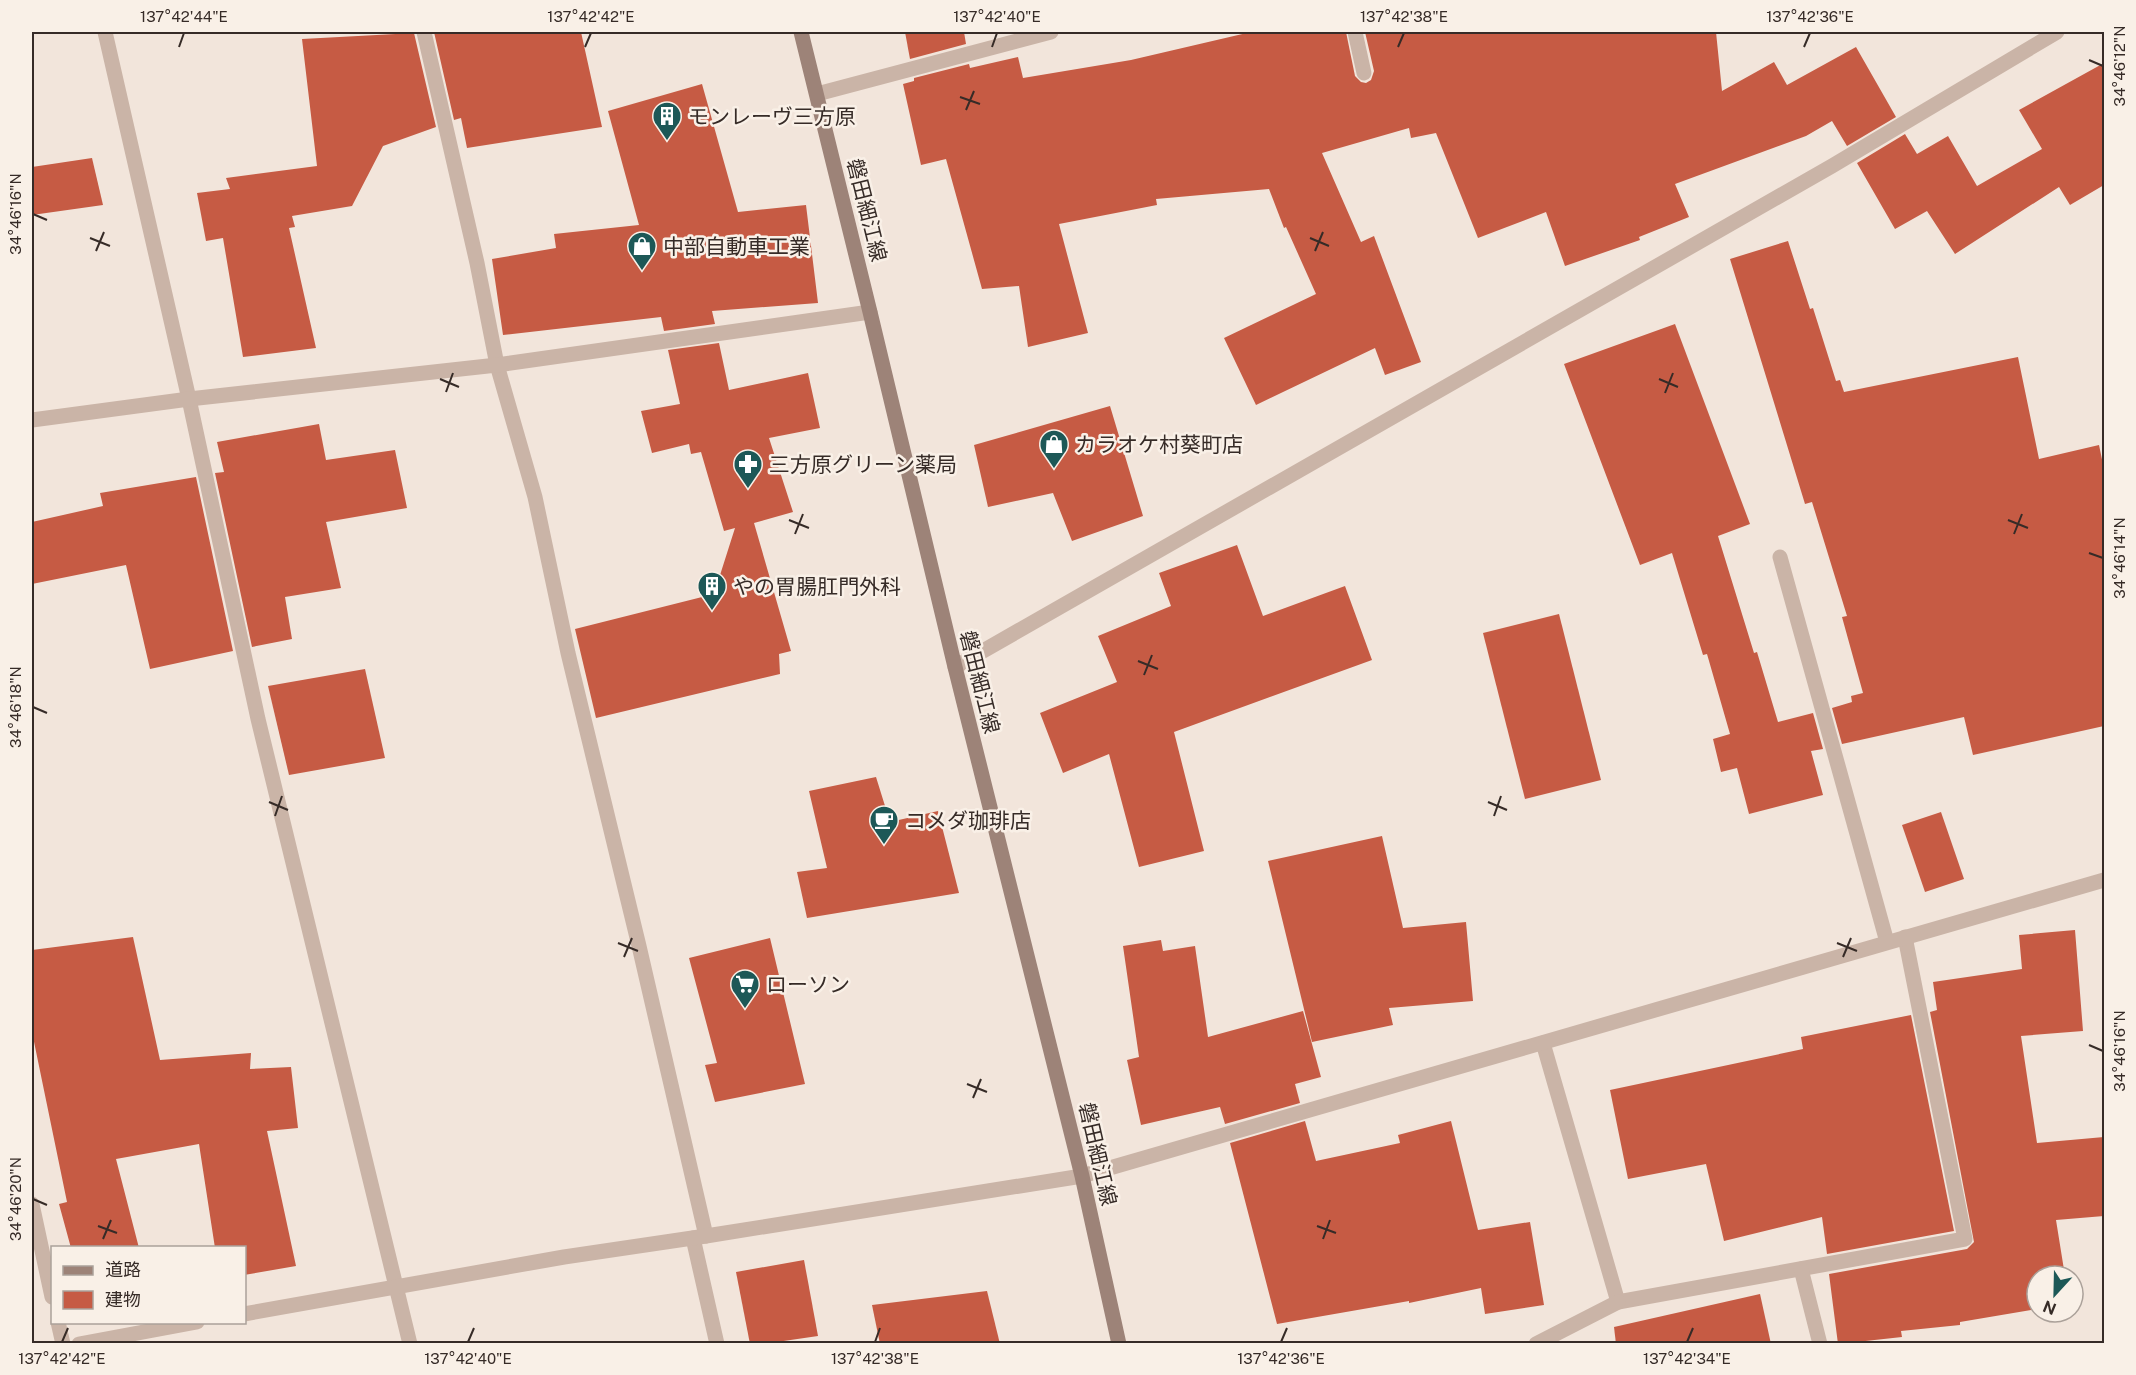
<svg xmlns="http://www.w3.org/2000/svg" width="2136" height="1375" font-family="'Public Sans','Noto Sans JP',sans-serif">
	<style>
		.building { fill: #c65b44 }
		.lines { fill: none; stroke-linecap: round; stroke-linejoin: round }
		.minor { stroke: #cab4a7; stroke-width: 15 }
		.tertiary { stroke: #cab4a7; stroke-width: 15 }
		.secondary { stroke: #9d8378; stroke-width: 15 }
		.ticks { fill: none; stroke: #362b27; stroke-width: 2 }
		.labels { text-anchor: middle; dominant-baseline: central; stroke-width: 5; stroke-linejoin: round; paint-order: stroke }
		.poi-label { font-size: 21px; fill: #362b27; stroke: #f9f0e7; text-anchor: start }
		.street-label { font-size: 21px; fill: #362b27; stroke: #f9f0e7 }
		.neatline { fill: none; stroke: #362b27; stroke-width: 2 }
		.ticks-label { font-size: 15px; text-anchor: middle; fill: #362b27 }
	</style>
	<rect width="100%" height="100%" fill="#f2e5db"/>
	<g class="building">
		<polygon points="434,32 581,32 602,127 467,148 461,118 454,120"/>
		<polygon points="905,32 964,32 966,44 910,59"/>
		<polygon points="1251,32 1346,32 1355,76 1361,82 1366,83 1371,80 1374,71 1365,32 1716,32 1722,91 1774,62 1787,85 1856,47 1896,117 1847,146 1832,121 1806,136 1675,184 1689,217 1639,237 1640,240 1565,266 1546,212 1478,238 1436,133 1411,138 1409,128 1322,153 1361,242 1374,236 1421,362 1385,375 1375,348 1256,405 1224,338 1316,294 1286,227 1284,228 1269,189 1156,199 1157,205 1059,224 1088,333 1028,347 1019,286 982,289 946,159 921,165 903,84 914,81 914,78 969,64 970,68 1018,57 1023,78 1131,60"/>
		<polygon points="414,33 436,127 383,146 352,206 292,216 295,227 289,228 316,348 243,357 223,238 206,241 197,193 230,189 226,178 317,166 302,39"/>
		<polygon points="2104,63 2104,185 2070,205 2059,187 1955,254 1927,211 1895,229 1857,163 1905,134 1917,154 1948,136 1977,186 2042,149 2019,110"/>
		<polygon points="702,84 738,212 806,205 818,303 712,311 715,324 664,331 661,317 503,335 492,259 556,248 554,234 639,225 608,111"/>
		<polygon points="92,158 103,205 32,215 32,167"/>
		<polygon points="1788,241 1810,309 1813,308 1836,381 1840,380 1844,392 2018,357 2039,459 2099,445 2104,469 2104,726 1973,755 1964,717 1842,744 1832,708 1852,702 1851,696 1863,693 1842,617 1847,616 1812,502 1805,504 1730,259"/>
		<polygon points="1675,324 1750,524 1718,536 1754,653 1757,652 1778,722 1813,713 1823,749 1811,751 1823,795 1749,814 1737,768 1721,772 1713,739 1730,734 1707,654 1703,655 1672,553 1640,565 1564,364"/>
		<polygon points="719,343 729,390 808,373 820,428 769,438 793,512 754,523 791,651 779,654 780,674 596,718 575,629 714,594 735,528 724,531 701,452 691,454 689,444 652,453 641,411 680,404 668,350"/>
		<polygon points="1110,406 1143,516 1072,541 1053,493 988,507 974,445"/>
		<polygon points="319,424 326,460 395,450 407,508 326,522 341,588 285,597 292,639 252,647 215,473 224,472 217,442"/>
		<polygon points="196,477 233,651 150,669 126,565 32,584 32,522 103,506 100,493"/>
		<polygon points="1237,545 1263,616 1345,586 1372,660 1174,732 1204,851 1139,867 1109,754 1063,773 1040,713 1117,682 1098,636 1171,606 1159,573"/>
		<polygon points="1559,614 1601,780 1525,799 1483,633"/>
		<polygon points="365,669 385,758 289,775 268,686"/>
		<polygon points="876,777 890,822 938,811 959,893 807,918 797,872 827,868 809,791"/>
		<polygon points="1941,812 1964,879 1925,892 1902,825"/>
		<polygon points="1382,836 1403,928 1466,922 1473,1001 1389,1008 1393,1025 1312,1042 1268,861"/>
		<polygon points="2075,930 2083,1031 2021,1036 2037,1143 2104,1137 2104,1216 2056,1220 2065,1276 2037,1276 2037,1309 1960,1322 1960,1325 1901,1331 1902,1337 1838,1344 1829,1274 1967,1249 1974,1242 1930,1012 1937,1010 1933,982 2022,969 2019,935"/>
		<polygon points="133,937 160,1060 251,1053 250,1069 291,1067 298,1128 267,1131 296,1266 244,1275 244,1248 215,1248 199,1144 116,1159 139,1248 71,1248 59,1204 67,1202 32,1032 32,950"/>
		<polygon points="770,938 805,1084 715,1102 705,1065 717,1063 689,958"/>
		<polygon points="1161,940 1163,951 1195,946 1208,1037 1303,1011 1321,1077 1295,1084 1300,1103 1225,1124 1220,1107 1141,1125 1127,1060 1139,1057 1123,946"/>
		<polygon points="1911,1015 1954,1231 1827,1254 1822,1217 1724,1241 1706,1164 1628,1179 1610,1090 1803,1049 1801,1037"/>
		<polygon points="1305,1121 1316,1161 1400,1143 1398,1135 1451,1121 1478,1230 1530,1222 1544,1305 1485,1314 1481,1288 1409,1303 1409,1301 1277,1324 1230,1143"/>
		<polygon points="804,1260 818,1336 763,1344 750,1344 736,1272"/>
		<polygon points="987,1291 1000,1344 880,1344 872,1305"/>
		<polygon points="1760,1294 1771,1344 1616,1344 1614,1327"/>
	</g>
	<g class="lines">
		<g class="minor">
			<polyline points="105,32 189,399 258,719 410,1344"/>
			<polyline points="424,32 477,263 497,365 535,497 568,653 639,946 706,1236"/>
			<polyline points="1355,32 1364,73"/>
			<polyline points="817,94 1051,32"/>
			<polyline points="32,420 189,399 497,365 870,312"/>
			<polyline points="1780,557 1887,942"/>
			<polyline points="955,667 1832,166 2057,32"/>
			<polyline points="1543,1043 1618,1302 1965,1239 1905,937"/>
			<polyline points="32,1204 52,1297"/>
			<polyline points="693,1238 717,1344"/>
			<polyline points="1801,1269 1820,1344"/>
			<polyline points="244,1314 564,1257 706,1236 1082,1176"/>
			<polyline points="58,1322 63,1344"/>
			<polyline points="79,1344 197,1322"/>
			<polyline points="1536,1344 1618,1302"/>
		</g>
		<polyline class="tertiary" points="1082,1176 2104,880"/>
		<polyline class="secondary" points="801,32 870,312 955,667 1082,1176 1119,1344"/>
	</g>
	<path class="ticks" d="M179,47L184,33M585,47L591,33M992,47L997,33M1398,47L1404,33M1804,47L1810,33M2089,60L2103,66M960,97L980,104M966,110L974,91M33,214L47,220M90,238L110,246M1310,238L1329,246M96,251L104,232M1315,251L1323,232M440,379L459,387M1659,379L1678,387M446,392L453,373M1665,393L1673,373M789,520L809,528M2008,520L2028,528M795,534L803,514M2014,534L2022,514M2089,553L2103,558M1138,661L1158,669M1144,675L1152,655M33,707L47,713M269,802L288,810M1488,802L1507,810M275,816L282,796M1494,816L1501,796M618,943L638,951M1837,943L1857,951M624,957L632,938M1843,957L1851,938M2089,1045L2103,1051M967,1084L987,1092M973,1098L981,1079M33,1199L47,1205M98,1226L117,1233M1317,1226L1336,1233M103,1239L111,1220M1323,1239L1330,1220M62,1342L68,1328M468,1342L474,1328M875,1342L880,1328M1281,1342L1287,1328M1687,1342L1693,1328"/>
	<defs>
		<g id="building-pin" transform="scale(1.5)"><path d="M0 17L-7.5 6A9.5 9.5 0 1 1 7.5 6Z" fill="#1d5857" stroke="#f9f0e7"/><path d="M-4-6H4V6H1V3H-1V6H-4ZM-2.5-4.3h1.7v1.8h-1.7ZM.8-4.3h1.7v1.8H.8ZM-2.5-1h1.7V.8h-1.7ZM.8-1h1.7V.8H.8Z" fill="#fff"/></g>
		<g id="shop-pin" transform="scale(1.5)"><path d="M0 17L-7.5 6A9.5 9.5 0 1 1 7.5 6Z" fill="#1d5857" stroke="#f9f0e7"/><path d="M-5-2.5h2.3a2.7 3.5 0 0 1 5.4 0H5L5.5 6h-11ZM-1.5-2.5h3a1.5 2.3 0 0 0-3 0Z" fill="#fff"/></g>
		<g id="pharmacy-pin" transform="scale(1.5)"><path d="M0 17L-7.5 6A9.5 9.5 0 1 1 7.5 6Z" fill="#1d5857" stroke="#f9f0e7"/><path d="M-2-6h4v4h4v4h-4v4h-4v-4h-4v-4h4Z" fill="#fff"/></g>
		<g id="cafe-pin" transform="scale(1.5)"><path d="M0 17L-7.5 6A9.5 9.5 0 1 1 7.5 6Z" fill="#1d5857" stroke="#f9f0e7"/><path d="M-5.5-4.5H6V0H3Q3 3.5 0 3.5H-2.5Q-5.5 3.5-5.5 0ZM3-3.2v2h1.7v-2ZM-6 4.5H4V6H-6Z" fill="#fff"/></g>
		<g id="supermarket-pin" transform="scale(1.5)"><path d="M0 17L-7.5 6A9.5 9.5 0 1 1 7.5 6Z" fill="#1d5857" stroke="#f9f0e7"/><path d="M-6-5.5h2.5l.6 2H6L4.5 2H-2.5L-4.4-4H-6ZM-1.5 3.2a1.3 1.3 0 1 0 .1 0ZM3 3.2a1.3 1.3 0 1 0 .1 0Z" fill="#fff"/></g>
	</defs>
	<g fill-rule="evenodd">
		<use href="#building-pin" x="667" y="116"/>
		<use href="#shop-pin" x="642" y="246"/>
		<use href="#shop-pin" x="1054" y="444"/>
		<use href="#pharmacy-pin" x="748" y="464"/>
		<use href="#building-pin" x="712" y="586"/>
		<use href="#cafe-pin" x="884" y="820"/>
		<use href="#supermarket-pin" x="745" y="984"/>
	</g>
	<g class="labels">
		<g class="poi-label">
			<text x="688" y="116">モンレーヴ三方原</text>
			<text x="663" y="246">中部自動車工業</text>
			<text x="1075" y="444">カラオケ村葵町店</text>
			<text x="769" y="464">三方原グリーン薬局</text>
			<text x="733" y="586">やの胃腸肛門外科</text>
			<text x="905" y="820">コメダ珈琲店</text>
			<text x="766" y="984">ローソン</text>
		</g>
		<g class="street-label">
			<text transform="translate(867 210) rotate(76)">磐田細江線</text>
			<text transform="translate(980 682) rotate(76)">磐田細江線</text>
			<text transform="translate(1098 1154) rotate(77)">磐田細江線</text>
		</g>
	</g>
	<rect width="2136" height="1375" fill="none" stroke="#f9f0e7" stroke-width="66"/>
	<rect x="51" y="1246" width="195" height="78" fill="#f9f0e7" stroke="#aba19a" stroke-width="1.5"/>
	<rect x="63" y="1266" width="30" height="9" fill="#9d8378" stroke="#aba19a" stroke-width="1.5"/>
	<text x="105" y="1276" font-size="18" fill="#362b27">道路</text>
	<rect x="63" y="1291" width="30" height="18" fill="#c65b44" stroke="#aba19a" stroke-width="1.5"/>
	<text x="105" y="1306" font-size="18" fill="#362b27">建物</text>
	<g transform="translate(2055 1294) rotate(202)"><circle r="28" fill="#f9f0e7" stroke="#aba19a" stroke-width="1.5"/>
	<path d="M0-4.5L10 22L0 15L-10 22Z" fill="#1d5857"/>
	<text y="-9" font-size="16" font-weight="bold" text-anchor="middle" fill="#362b27">N</text>
	</g>
	<rect x="33" y="33" width="2070" height="1309" class="neatline"/>
	<g class="ticks-label">
		<text x="184" y="22">137°42'44"E</text>
		<text x="591" y="22">137°42'42"E</text>
		<text x="997" y="22">137°42'40"E</text>
		<text x="1404" y="22">137°42'38"E</text>
		<text x="1810" y="22">137°42'36"E</text>
		<text transform="translate(2120 66) rotate(-90)" y="5">34°46'12"N</text>
		<text transform="translate(16 214) rotate(-90)" y="5">34°46'16"N</text>
		<text transform="translate(2120 558) rotate(-90)" y="5">34°46'14"N</text>
		<text transform="translate(16 707) rotate(-90)" y="5">34°46'18"N</text>
		<text transform="translate(2120 1051) rotate(-90)" y="5">34°46'16"N</text>
		<text transform="translate(16 1199) rotate(-90)" y="5">34°46'20"N</text>
		<text x="62" y="1364">137°42'42"E</text>
		<text x="468" y="1364">137°42'40"E</text>
		<text x="875" y="1364">137°42'38"E</text>
		<text x="1281" y="1364">137°42'36"E</text>
		<text x="1687" y="1364">137°42'34"E</text>
	</g>
</svg>
